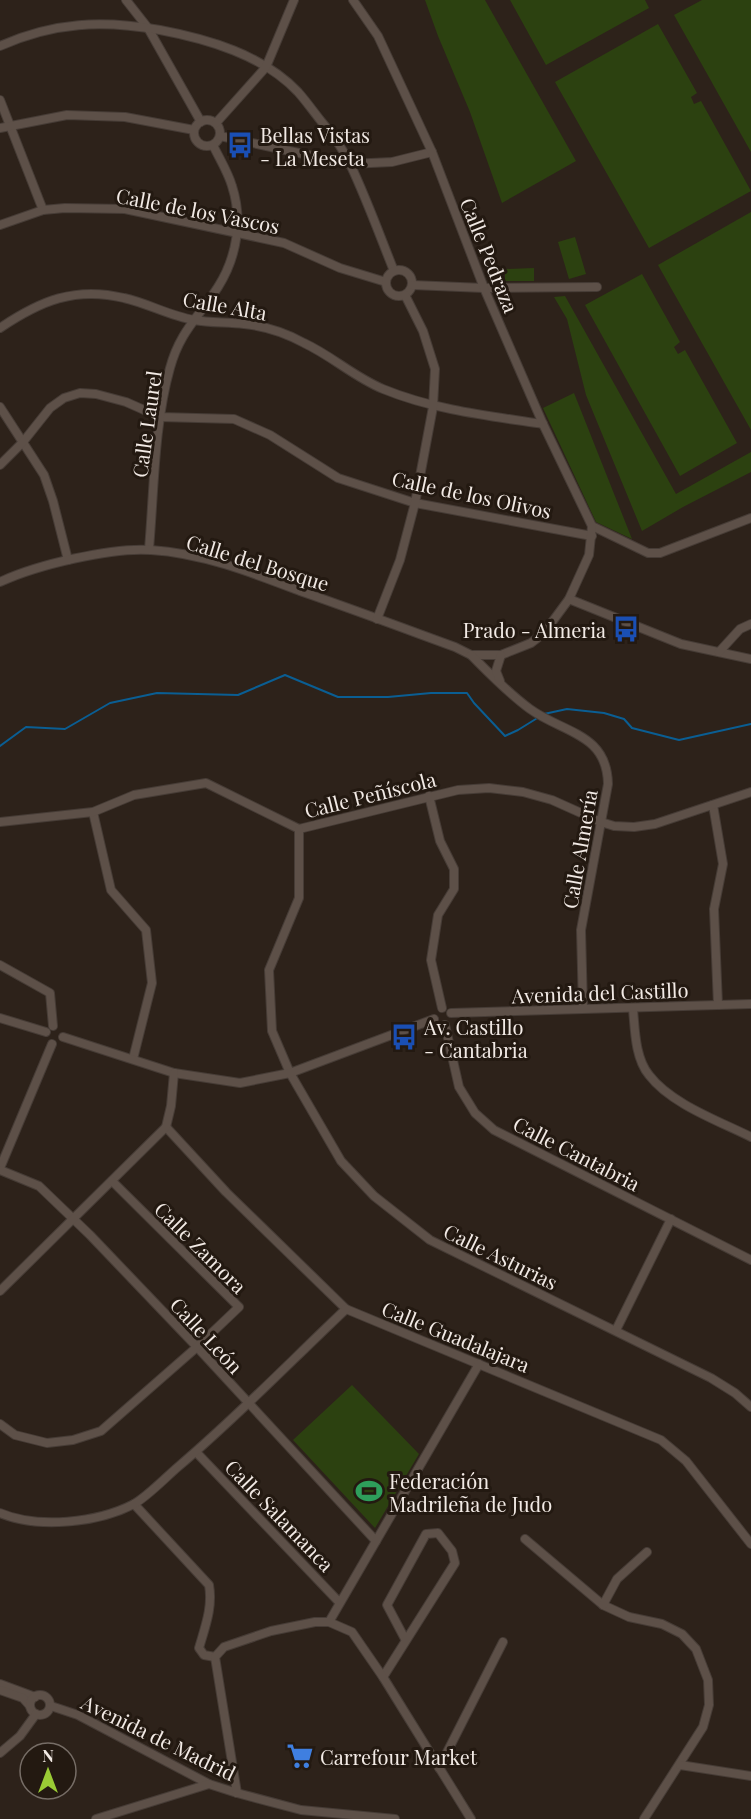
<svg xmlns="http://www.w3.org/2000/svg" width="751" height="1819" font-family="'Playfair Display',serif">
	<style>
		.grass { fill: #2c4110 }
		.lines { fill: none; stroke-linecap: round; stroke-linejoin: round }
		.stream { stroke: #0a5e93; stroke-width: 2 }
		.minor-casing { stroke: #463c36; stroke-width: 10 }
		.minor { stroke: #5d5048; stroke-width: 8 }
		.labels { text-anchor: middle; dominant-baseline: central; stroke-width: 6; stroke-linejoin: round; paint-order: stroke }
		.poi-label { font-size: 20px; fill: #f2eae5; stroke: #231911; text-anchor: start }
		.street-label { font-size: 20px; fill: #f2eae5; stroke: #231911 }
	</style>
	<rect width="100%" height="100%" fill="#2d221a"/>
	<g class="grass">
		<polygon points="425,0 485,0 576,161 502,203 470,112 438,36"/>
		<polygon points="510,0 645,0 649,8 546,65"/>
		<polygon points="702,0 751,0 751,152 674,15"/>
		<polygon points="658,24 697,93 691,97 694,104 701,101 751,191 649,248 555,82"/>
		<polygon points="751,212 751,430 658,265"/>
		<polygon points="575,237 586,274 569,279 558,242"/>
		<polygon points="534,268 534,281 505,281 505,269"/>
		<polygon points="642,274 680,342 674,347 678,354 685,350 737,443 680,476 585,305"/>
		<polygon points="565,296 676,494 751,452 751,472 683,507 642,531 586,395 567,319 554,297"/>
		<polygon points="574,393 632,539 596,522 543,408"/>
		<polygon points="352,1385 419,1454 375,1528 293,1440"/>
	</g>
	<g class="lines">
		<g class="stream">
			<polyline points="544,714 567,709 604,713 624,719 632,728 679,740 751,724"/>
			<polyline points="0,746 26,727 65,729 110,703 157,693 238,695 285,675 338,697 388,697 431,693 467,693 474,703 505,736 518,730 539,717"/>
		</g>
		<g class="minor-casing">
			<g id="minor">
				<polyline points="126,0 148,28 201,122"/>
				<path d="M0,46C54,22 102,20 160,30C208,39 263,55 298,92C306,101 313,111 321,121C332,134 344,150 351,166C367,200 380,236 394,271"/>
				<polyline points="0,100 43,210"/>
				<circle cx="207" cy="133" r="13"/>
				<polyline points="216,123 266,67 294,0"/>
				<polyline points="0,128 67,115 125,117 194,130"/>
				<polyline points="220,136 350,164 392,162 432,152"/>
				<polyline points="0,225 43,210 65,208 125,209 284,243 340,268 386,282"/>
				<circle cx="399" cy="283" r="13"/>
				<polyline points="412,285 484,288 597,287"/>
				<path d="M0,328C40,301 75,286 124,298C147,303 170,316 194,320C210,323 227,322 244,324C264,326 286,333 304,343C332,356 354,377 383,389C434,410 489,416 543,424"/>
				<polyline points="0,407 44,475 53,501 68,560"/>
				<polyline points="0,465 23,442 50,408 64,398 80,393 96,394 126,402 160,417 234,419 270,435 338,478 415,503 592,536"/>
				<polyline points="592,526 648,553 660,553 751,518"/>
				<path d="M149,549C154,492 154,424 170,368C180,331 199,317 218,287C237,257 243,220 232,186C228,172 219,158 213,145"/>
				<path d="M0,582C36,565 112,547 151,550C202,553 253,573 300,591C352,609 403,628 455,647L471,655H501L531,643L544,633L569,599L589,555L592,526L543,424L484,288L432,152L378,36L353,0"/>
				<polyline points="569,599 681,644 751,659"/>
				<polyline points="377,619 400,560 415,503 433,407 435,369 423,331 405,295"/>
				<polyline points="719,652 740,629 751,624"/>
				<path d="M471,655C490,674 508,693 530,709C563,733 607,733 608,784L581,930L583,1008"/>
				<polyline points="500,681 496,671 501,655"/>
				<polyline points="429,796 440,841 454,869 454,889 438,915 431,960 442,1008"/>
				<polyline points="713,805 723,864 714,909 718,1005"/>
				<polyline points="93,812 111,890 146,930 152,983 133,1059"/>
				<polyline points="0,822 93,812 134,795 206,783 299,829 458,790 489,788 523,792 552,800 601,822 614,826 634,827 655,824 751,792"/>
				<polyline points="299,829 299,898 269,970 272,1031 290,1073 341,1161 374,1196 430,1240 711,1378 735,1393 751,1407"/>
				<polyline points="0,965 50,993 53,1026"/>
				<path d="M633,1009C635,1030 635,1058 649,1075C671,1104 719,1121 751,1137"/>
				<polyline points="451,1013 751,1004"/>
				<polyline points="0,1018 46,1032"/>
				<polyline points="445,1025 459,1087 475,1113 494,1130 751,1260"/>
				<polyline points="63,1037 174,1073 240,1083 290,1073 434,1019"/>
				<polyline points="166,1127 226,1192 346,1309 661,1440 686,1461 751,1544"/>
				<polyline points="0,1168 52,1044"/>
				<polyline points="0,1170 39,1186 90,1235 197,1347 376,1541"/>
				<polyline points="0,1291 166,1127 171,1106 174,1073"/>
				<polyline points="616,1330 671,1219"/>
				<polyline points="0,1424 15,1435 47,1443 73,1440 101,1431 197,1347 239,1307 112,1181"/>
				<polyline points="196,1452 339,1602"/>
				<path d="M134,1504L209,1585C213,1607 205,1627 199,1648L204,1655L215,1657"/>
				<path d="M0,1513C38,1529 97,1523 134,1504C148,1496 166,1477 179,1466C237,1417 291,1361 346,1309"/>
				<polyline points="525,1539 603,1605 629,1617 662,1624 682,1634 696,1649 708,1680 709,1705 703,1727 644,1819"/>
				<polyline points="603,1605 617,1579 647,1552"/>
				<polyline points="329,1622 479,1364"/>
				<polyline points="383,1677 455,1563 452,1551 438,1533 426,1534 387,1605 405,1639"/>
				<polyline points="0,1684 35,1697"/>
				<polyline points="0,1690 23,1698 30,1706"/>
				<circle cx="40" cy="1705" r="10"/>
				<polyline points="51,1706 78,1715 209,1784 237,1793 301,1810 395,1819"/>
				<polyline points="0,1753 20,1736 36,1714"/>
				<polyline points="680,1765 751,1776"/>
				<polyline points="439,1768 503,1642"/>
				<polyline points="237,1793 215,1657 224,1647 271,1631 315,1622 329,1622 352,1632 383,1677 471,1819"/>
				<polyline points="96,1819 209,1784"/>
			</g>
		</g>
		<use href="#minor" class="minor"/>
	</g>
	<defs>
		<g id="bus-bare" transform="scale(2.07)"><path d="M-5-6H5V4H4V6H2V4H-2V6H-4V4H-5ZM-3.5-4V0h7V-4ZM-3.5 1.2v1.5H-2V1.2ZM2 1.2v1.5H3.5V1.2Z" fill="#1a4fb4" stroke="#231911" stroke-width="2.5" paint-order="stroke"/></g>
		<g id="stadium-bare" transform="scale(2.07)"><path d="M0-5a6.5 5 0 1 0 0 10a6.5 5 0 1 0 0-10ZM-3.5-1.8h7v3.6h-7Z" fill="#2e9e5b" stroke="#231911" stroke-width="2.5" paint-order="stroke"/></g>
		<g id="supermarket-bare" transform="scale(2.07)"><path d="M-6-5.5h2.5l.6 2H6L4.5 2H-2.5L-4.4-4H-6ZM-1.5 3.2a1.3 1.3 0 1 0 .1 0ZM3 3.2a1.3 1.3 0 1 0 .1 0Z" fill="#3f7fe0" stroke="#231911" stroke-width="2.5" paint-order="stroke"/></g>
	</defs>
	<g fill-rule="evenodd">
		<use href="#bus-bare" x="240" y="145"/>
		<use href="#bus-bare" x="626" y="629"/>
		<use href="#bus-bare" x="404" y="1037"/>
		<use href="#stadium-bare" x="369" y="1491"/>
		<use href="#supermarket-bare" x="300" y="1756"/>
	</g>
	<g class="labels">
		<g class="poi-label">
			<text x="260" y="134">Bellas Vistas<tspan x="260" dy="23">- La Meseta</tspan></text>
			<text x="606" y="629" text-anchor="end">Prado - Almeria</text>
			<text x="424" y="1026">Av. Castillo<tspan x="424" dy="23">- Cantabria</tspan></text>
			<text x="389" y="1480">Federación<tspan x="389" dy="23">Madrileña de Judo</tspan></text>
			<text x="320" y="1756">Carrefour Market</text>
		</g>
		<g class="street-label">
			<text transform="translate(198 210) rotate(11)">Calle de los Vascos</text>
			<text transform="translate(490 255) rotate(68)">Calle Pedraza</text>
			<text transform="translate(225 305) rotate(10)">Calle Alta</text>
			<text transform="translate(146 424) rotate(-82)">Calle Laurel</text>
			<text transform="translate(472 494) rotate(12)">Calle de los Olivos</text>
			<text transform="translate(258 562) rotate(17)">Calle del Bosque</text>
			<text transform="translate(370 794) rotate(-14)">Calle Peñíscola</text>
			<text transform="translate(579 849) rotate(-80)">Calle Almería</text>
			<text transform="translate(600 992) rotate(-2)">Avenida del Castillo</text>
			<text transform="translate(577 1153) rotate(27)">Calle Cantabria</text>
			<text transform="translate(201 1247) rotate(45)">Calle Zamora</text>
			<text transform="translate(501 1256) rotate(26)">Calle Asturias</text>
			<text transform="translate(207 1335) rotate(47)">Calle León</text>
			<text transform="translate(456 1336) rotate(22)">Calle Guadalajara</text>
			<text transform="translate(280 1515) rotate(46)">Calle Salamanca</text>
			<text transform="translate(159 1737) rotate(26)">Avenida de Madrid</text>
		</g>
	</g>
	<g transform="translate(48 1771)"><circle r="28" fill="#231911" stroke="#766d66" stroke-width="1.5"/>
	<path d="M0-4.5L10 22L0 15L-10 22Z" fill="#9acb35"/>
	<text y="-9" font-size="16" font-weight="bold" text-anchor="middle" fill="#f2eae5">N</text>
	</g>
</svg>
